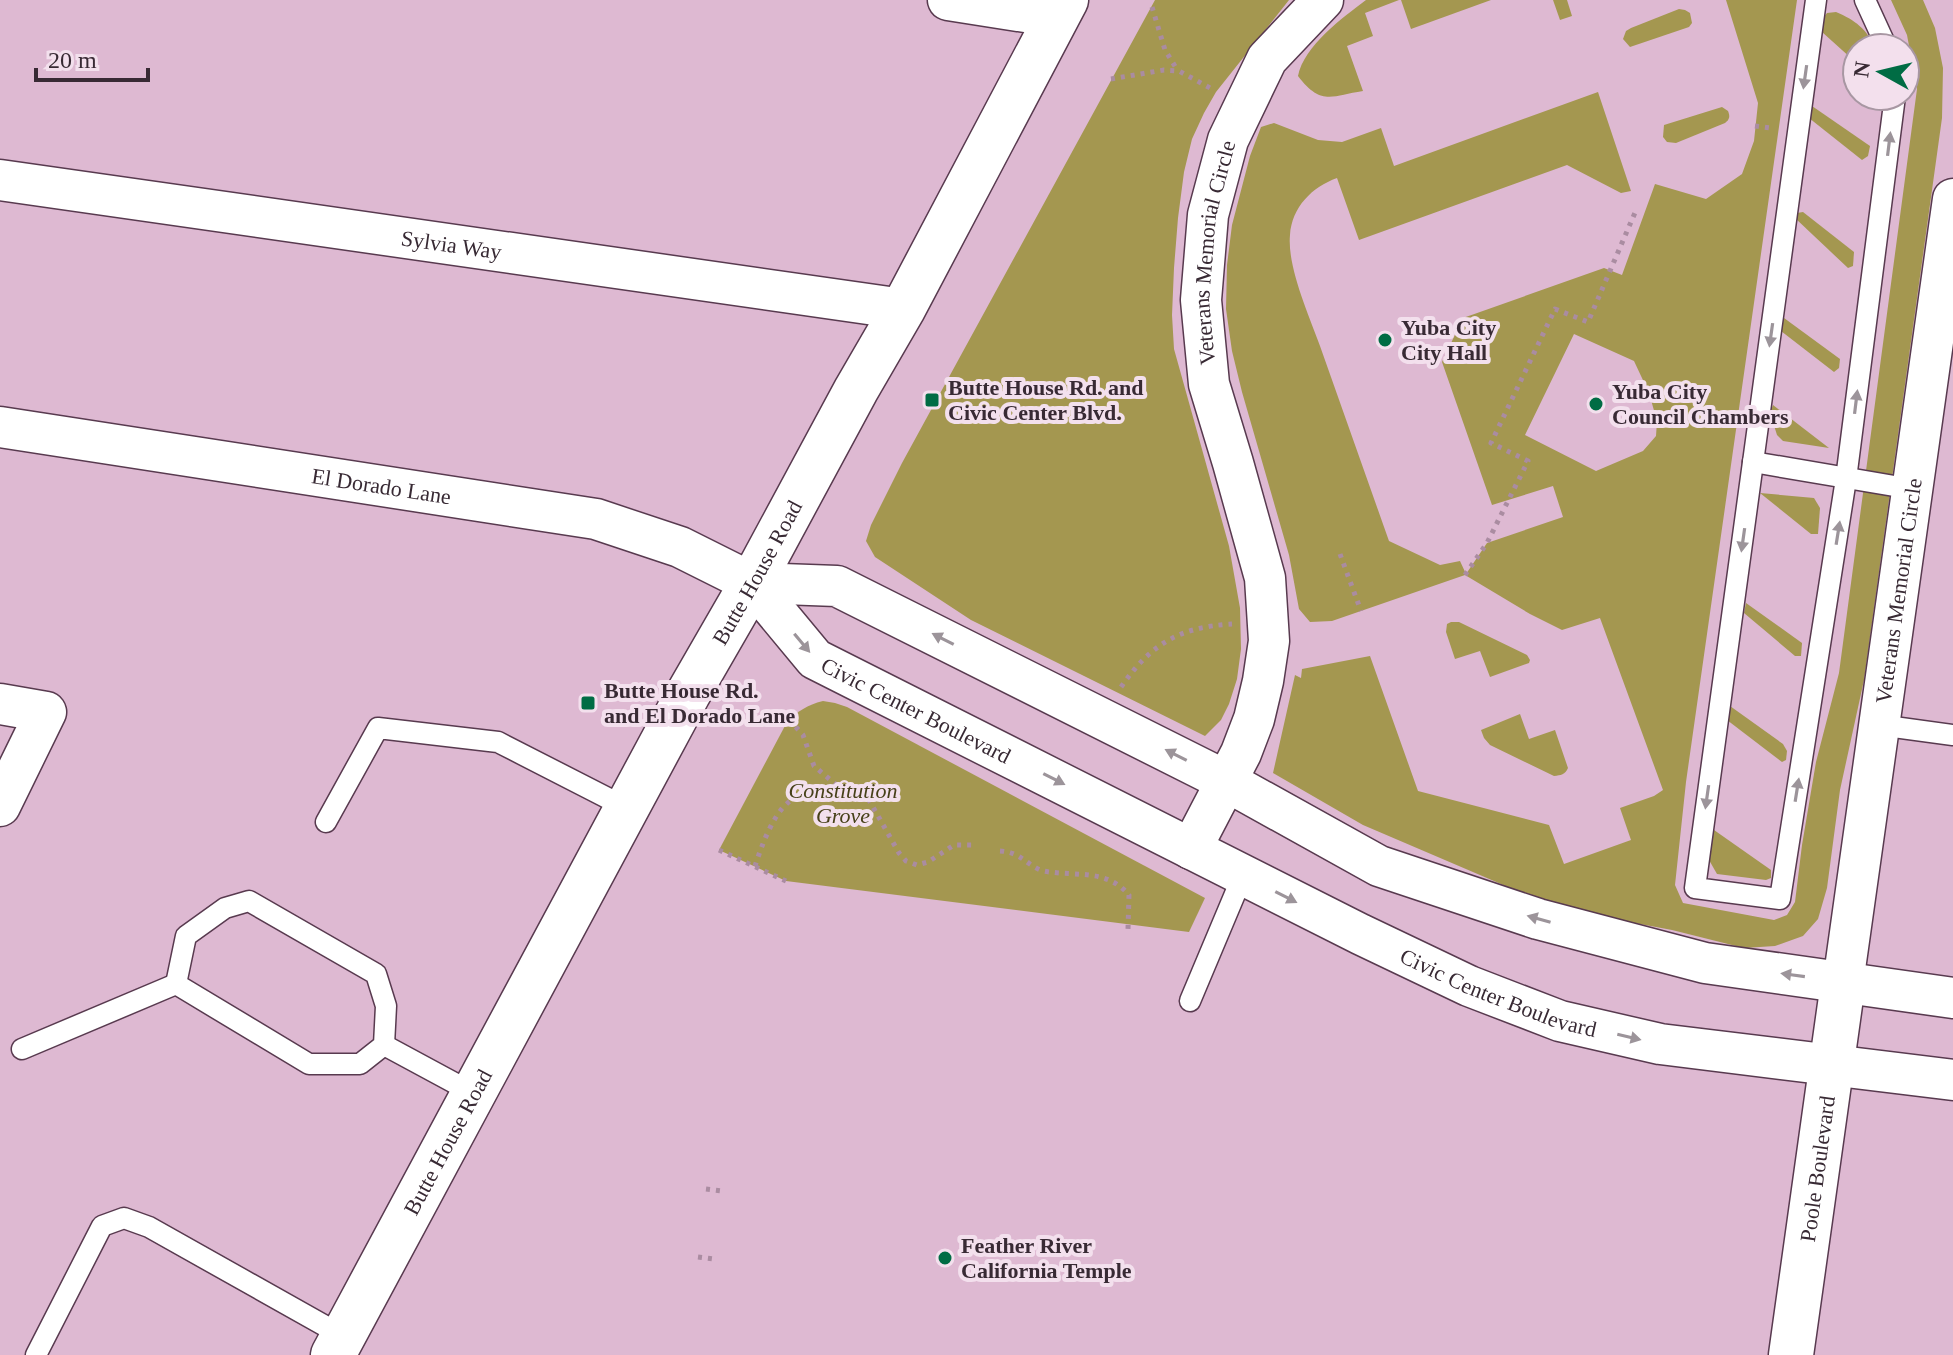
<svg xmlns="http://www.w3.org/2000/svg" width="1953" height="1355" font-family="Georgia,serif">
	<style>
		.green { fill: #a49750; fill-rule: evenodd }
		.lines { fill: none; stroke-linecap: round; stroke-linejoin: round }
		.lane-casing { stroke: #583a4f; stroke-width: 23 }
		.street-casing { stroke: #583a4f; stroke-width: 43 }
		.secondary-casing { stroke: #583a4f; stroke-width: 47 }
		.path { stroke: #aa8ca1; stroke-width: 5; stroke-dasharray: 4 6; stroke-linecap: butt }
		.lane { stroke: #fff; stroke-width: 20 }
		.street { stroke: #fff; stroke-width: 40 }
		.secondary { stroke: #fff; stroke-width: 44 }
		.oneway { fill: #9c949a }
		.poi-dot { fill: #006c44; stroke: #f3e0ed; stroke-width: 3 }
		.labels { text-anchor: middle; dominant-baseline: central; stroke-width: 8; stroke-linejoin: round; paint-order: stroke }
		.street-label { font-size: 22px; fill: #382a34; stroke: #f3e0ed }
		.poi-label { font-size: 22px; font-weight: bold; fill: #382a34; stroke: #f3e0ed; text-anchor: start }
		.park-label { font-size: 22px; font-style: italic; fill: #474019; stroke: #f3e0ed }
	</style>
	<rect width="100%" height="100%" fill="#deb9d2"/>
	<g class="green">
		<polygon points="1155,0 1289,0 1216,92 1204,113 1192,139 1184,172 1178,218 1174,268 1172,315 1174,349 1229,546 1240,608 1241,649 1237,679 1229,704 1221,720 1205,736 971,620 875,557 866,541 871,525 902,463"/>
		<path d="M1366,0H1399L1365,13L1373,36L1347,46L1363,91C1331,96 1321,106 1298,76C1304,46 1342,18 1366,0Z"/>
		<polygon points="1401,0 1491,0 1411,29"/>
		<polygon points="1553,0 1567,0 1572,16 1560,20"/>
		<path d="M1726,0H1797L1686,782L1675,885L1683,903L1774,920L1787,915L1795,902L1802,845L1816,762L1839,673L1917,89L1907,35L1891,0H1923L1935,28L1943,68L1942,118L1864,680L1840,790L1827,888L1818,919L1803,936L1775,946L1744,948L1672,930L1592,915L1508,887L1363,825L1273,773L1295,675L1301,678L1302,669L1370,656L1418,791L1549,825L1564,864L1631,840L1620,808L1654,796L1663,790L1600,618L1562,630L1530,614L1465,575L1332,621L1310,622L1299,609L1289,555L1242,392L1232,351L1226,309L1227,265L1232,225L1250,156L1261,127L1274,123L1318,140L1342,142L1381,128L1394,166L1598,92L1631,191L1621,193L1567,165L1359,240L1337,178C1312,187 1292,207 1290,235C1287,267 1309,315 1320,346C1343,411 1366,476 1389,541L1440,565L1460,561L1466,574L1487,543L1563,517L1553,486L1492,505L1442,362L1463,318L1604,268L1622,275L1655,184L1706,199L1742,174L1754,141L1758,103ZM1574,334L1634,361L1649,393L1657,421L1656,436L1643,451L1596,471L1525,435Z"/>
		<polygon points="1679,9 1685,10 1690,13 1692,23 1689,27 1630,47 1623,39 1626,31 1631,28"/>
		<path d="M1836,12C1855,20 1867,29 1875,48H1857V80L1849,75L1852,59L1822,32L1823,18L1827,13Z"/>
		<polygon points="1812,106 1870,146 1868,156 1862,160 1809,118"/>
		<path d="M1722,107L1728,111C1730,116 1730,119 1725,123L1676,143L1667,142L1663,137L1664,125Z"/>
		<polygon points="1803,212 1854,252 1853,266 1848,268 1795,218 1797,213"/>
		<polygon points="1784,318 1840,359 1839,368 1834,372 1781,331 1781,324"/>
		<polygon points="1773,405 1829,448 1783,441 1777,435 1770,413"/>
		<polygon points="1760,493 1814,498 1820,508 1818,534 1811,534"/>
		<polygon points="1746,603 1802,643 1801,656 1795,656 1744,613"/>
		<polygon points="1451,622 1459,622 1527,655 1530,660 1529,663 1490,677 1480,651 1455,659 1446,632 1447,624"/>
		<path d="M823,701L835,703L847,707L1205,898L1189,932L786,881L719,850L787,722C798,711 807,705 823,701Z"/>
		<polygon points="1730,706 1783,744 1787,751 1786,760 1782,762 1727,720 1726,715"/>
		<path d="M1520,714L1529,739L1555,730L1568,768C1565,775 1561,775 1554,776L1490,745L1484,738L1481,730Z"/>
		<polygon points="1714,830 1771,870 1771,878 1766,880 1717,874 1709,860"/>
	</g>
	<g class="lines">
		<g class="lane-casing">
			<g id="lane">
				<polyline points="1816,0 1695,888 1780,899 1846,479 1895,96"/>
				<polyline points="1865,0 1887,48"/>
				<polyline points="1753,462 1912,489"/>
				<polyline points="1879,725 1953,735"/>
				<polyline points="326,822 378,728 498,742 627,808"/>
				<polygon points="249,901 376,974 386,1006 384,1045 360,1064 309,1064 176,984 186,936 225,908"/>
				<polyline points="1190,1001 1243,875"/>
				<polyline points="384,1045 473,1093"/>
				<polyline points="22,1049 176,984"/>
				<polyline points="36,1355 102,1226 124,1218 149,1227 343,1336"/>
			</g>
		</g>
		<g class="street-casing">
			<g id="street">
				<polyline points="948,0 1057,17"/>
				<path id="s1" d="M0,180L903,309"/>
				<path id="s2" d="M0,427L596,519L680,547L752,583L837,586L1226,781L1379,866L1538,919L1705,963L1953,998"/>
				<path id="s3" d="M752,583L815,659L1360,934L1469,986L1560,1021L1660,1044L1953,1080"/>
				<polyline points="0,704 46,712 0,806"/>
				<path id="s4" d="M1191,849L1241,753L1254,719L1263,681L1269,641L1265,578L1233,463L1209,384L1201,300L1208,215L1228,140L1267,59L1323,0"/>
				<path id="s5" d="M1843,983L1953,199"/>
			</g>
		</g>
		<g class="secondary-casing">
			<g id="secondary">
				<path id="s6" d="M333,1355L688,694L752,583L856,390L903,309L1066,0"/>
				<path id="s7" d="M1791,1355L1843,983"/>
			</g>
		</g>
		<g class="path">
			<polyline points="1152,7 1165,50 1178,71"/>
			<polyline points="1111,79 1164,70 1179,71 1212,89"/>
			<polyline points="1755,126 1770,128"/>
			<polyline points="1340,554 1361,611"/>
			<polyline points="1465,575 1487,543 1528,461 1491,443 1555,309 1588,322 1637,208"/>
			<path d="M1121,687C1151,644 1179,627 1232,624"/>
			<polyline points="787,722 795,726 803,735 814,766 840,788 861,791 869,800 899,853 906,861 917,865 928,862 954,845 976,845"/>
			<polyline points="719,850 786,881"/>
			<path d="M1000,851C1021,852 1026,865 1043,871C1076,877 1106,868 1129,895L1128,929"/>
			<path d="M755,866C761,848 776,803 797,798C804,796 809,800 816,798C824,796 831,791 839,789"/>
			<polyline points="706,1189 722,1191"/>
			<polyline points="698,1257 713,1259"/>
		</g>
		<use href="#lane" class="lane"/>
		<use href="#street" class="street"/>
		<use href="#secondary" class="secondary"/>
	</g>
	<defs><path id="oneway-solid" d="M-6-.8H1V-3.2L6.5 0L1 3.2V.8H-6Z" transform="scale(2)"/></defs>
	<g class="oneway">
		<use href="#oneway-solid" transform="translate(1805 77) rotate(98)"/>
		<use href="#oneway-solid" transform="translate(1889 144) rotate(-83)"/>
		<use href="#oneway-solid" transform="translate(1771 335) rotate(98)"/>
		<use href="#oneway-solid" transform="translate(1856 402) rotate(-83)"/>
		<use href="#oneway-solid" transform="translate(1838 533) rotate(-81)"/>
		<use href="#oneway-solid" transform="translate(1743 540) rotate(98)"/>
		<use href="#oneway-solid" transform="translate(943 639) rotate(-153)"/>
		<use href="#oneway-solid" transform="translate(802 643) rotate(50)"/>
		<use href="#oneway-solid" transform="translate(1176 755) rotate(-153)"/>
		<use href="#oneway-solid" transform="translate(1054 779) rotate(27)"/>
		<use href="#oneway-solid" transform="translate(1797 790) rotate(-81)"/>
		<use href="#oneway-solid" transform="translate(1707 797) rotate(98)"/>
		<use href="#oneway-solid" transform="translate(1286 897) rotate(27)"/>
		<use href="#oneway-solid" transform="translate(1539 919) rotate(-164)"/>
		<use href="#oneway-solid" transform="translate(1793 975) rotate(-172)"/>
		<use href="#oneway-solid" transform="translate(1629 1037) rotate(13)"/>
	</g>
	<g class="poi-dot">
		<circle cx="1385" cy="340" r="8"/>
		<rect x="924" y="392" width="16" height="16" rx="4"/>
		<circle cx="1596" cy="404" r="8"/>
		<rect x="580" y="695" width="16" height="16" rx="4"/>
		<circle cx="945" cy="1258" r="8"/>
	</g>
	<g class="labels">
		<g class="street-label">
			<text stroke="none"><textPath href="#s1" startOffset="456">Sylvia Way</textPath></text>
			<text stroke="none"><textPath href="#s4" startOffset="622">Veterans Memorial Circle</textPath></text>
			<text stroke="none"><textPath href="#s2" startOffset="386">El Dorado Lane</textPath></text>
			<text stroke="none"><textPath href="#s6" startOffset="890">Butte House Road</textPath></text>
			<text stroke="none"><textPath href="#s5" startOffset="396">Veterans Memorial Circle</textPath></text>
			<text stroke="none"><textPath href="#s3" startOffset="212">Civic Center Boulevard</textPath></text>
			<text stroke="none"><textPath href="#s3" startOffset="860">Civic Center Boulevard</textPath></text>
			<text stroke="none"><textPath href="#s6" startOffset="242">Butte House Road</textPath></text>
			<text stroke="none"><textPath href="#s7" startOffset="188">Poole Boulevard</textPath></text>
		</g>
		<g class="poi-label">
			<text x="1401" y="327">Yuba City<tspan x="1401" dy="25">City Hall</tspan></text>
			<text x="948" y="387">Butte House Rd. and<tspan x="948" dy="25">Civic Center Blvd.</tspan></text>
			<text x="1612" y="391">Yuba City<tspan x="1612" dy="25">Council Chambers</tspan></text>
			<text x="604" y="690">Butte House Rd.<tspan x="604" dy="25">and El Dorado Lane</tspan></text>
			<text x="961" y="1245">Feather River<tspan x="961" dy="25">California Temple</tspan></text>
		</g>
		<g class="park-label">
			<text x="843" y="790">Constitution<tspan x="843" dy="25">Grove</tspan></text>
		</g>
	</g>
	<g transform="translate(1881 72) rotate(278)"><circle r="38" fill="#f3e0ed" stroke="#a897a3" stroke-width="2"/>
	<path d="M0-6L14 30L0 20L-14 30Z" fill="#006c44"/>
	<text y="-12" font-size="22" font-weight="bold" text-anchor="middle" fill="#382a34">N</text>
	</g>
	<path d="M36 68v12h112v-12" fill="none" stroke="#382a34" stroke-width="4"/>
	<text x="48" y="68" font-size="24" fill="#382a34" stroke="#f3e0ed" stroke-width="6" paint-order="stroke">20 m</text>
</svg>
